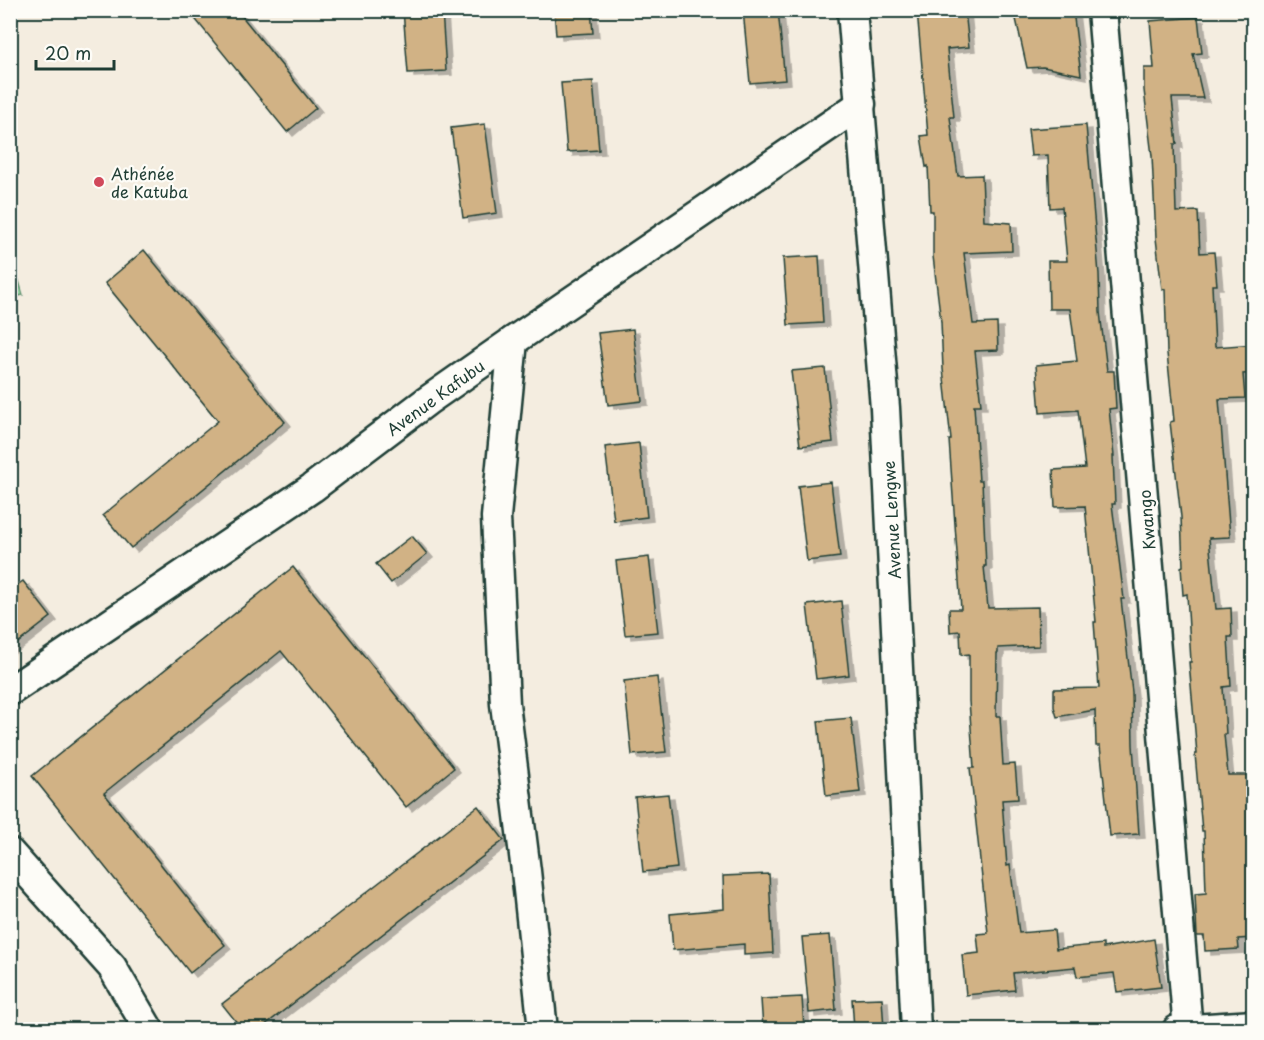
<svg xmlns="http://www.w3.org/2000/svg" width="1264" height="1040" font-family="'Playpen Sans',sans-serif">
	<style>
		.green { fill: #9ddea8; stroke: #5e8e6e; stroke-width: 1.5 }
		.building { fill: #d1b285; stroke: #1f3d34; stroke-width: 1.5; filter: url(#shadow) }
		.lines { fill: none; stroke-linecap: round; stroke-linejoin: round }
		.minor-casing { stroke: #1f3d34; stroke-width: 33 }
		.minor { stroke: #fdfcf7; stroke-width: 28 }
		.poi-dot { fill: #d1495b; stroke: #fdfcf7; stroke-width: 2 }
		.labels { text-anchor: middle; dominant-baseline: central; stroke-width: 4.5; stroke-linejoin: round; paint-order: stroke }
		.poi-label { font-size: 16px; fill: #1f3d34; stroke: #fdfcf7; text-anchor: start }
		.street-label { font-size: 16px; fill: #1f3d34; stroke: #fdfcf7 }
	</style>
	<defs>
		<filter id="shadow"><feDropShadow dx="6" dy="4" stdDeviation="0" flood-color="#0004"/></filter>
	</defs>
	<rect width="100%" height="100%" fill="#f4ede0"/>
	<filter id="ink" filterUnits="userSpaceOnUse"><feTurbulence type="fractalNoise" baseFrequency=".0167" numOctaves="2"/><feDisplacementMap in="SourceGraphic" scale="12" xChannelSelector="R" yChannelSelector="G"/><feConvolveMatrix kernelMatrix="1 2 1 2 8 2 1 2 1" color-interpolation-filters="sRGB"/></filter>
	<g filter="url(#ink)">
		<polygon class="green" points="10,250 23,295 11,298 10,298"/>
		<g class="building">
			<polygon points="188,10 237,10 316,108 287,132"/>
			<polygon points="403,10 442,10 446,71 408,73"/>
			<polygon points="554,10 591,10 593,33 556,35"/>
			<polygon points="743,10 778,10 785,80 750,83"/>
			<polygon points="917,10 965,10 969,47 947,49 954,117 950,117 958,176 982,175 984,221 1011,223 1012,251 964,253 973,324 997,323 998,350 975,351 981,405 974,405 979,481 982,481 986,566 984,566 988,608 1038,607 1039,646 998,648 998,653 997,653 996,716 1000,716 1003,765 1015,764 1018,799 1002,800 1007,866 1010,865 1019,933 1054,930 1056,949 1103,944 1103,948 1154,939 1161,987 1117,992 1114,973 1077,977 1075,967 1013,973 1015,990 966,995 962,955 979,953 977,934 988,933 970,768 974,768 969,701 969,654 961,655 960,631 950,632 949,609 961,609 949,440 951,440 943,369 941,322 933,256 933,211 930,211 928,166 926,167 921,136 928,135"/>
			<polygon points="1014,10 1073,10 1081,75 1043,67 1027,68"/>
			<polygon points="1198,17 1202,53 1193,54 1203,98 1172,98 1177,144 1174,144 1176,212 1198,211 1200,253 1214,252 1217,285 1212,285 1215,347 1254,344 1254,373 1243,374 1245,398 1219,399 1230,537 1209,538 1216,609 1231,608 1232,637 1228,637 1231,686 1223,687 1226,734 1224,734 1228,775 1254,775 1254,938 1238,939 1239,949 1205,951 1204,936 1197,936 1195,894 1206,893 1204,831 1202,831 1195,754 1197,754 1189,662 1191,662 1187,594 1183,595 1181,567 1183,566 1181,517 1170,422 1174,421 1167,353 1165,289 1162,290 1156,238 1152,156 1144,90 1144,68 1154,68 1150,21"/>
			<polygon points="593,81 599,150 567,152 561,83"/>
			<polygon points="485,124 497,213 463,218 451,128"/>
			<polygon points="1086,125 1099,274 1100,312 1107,371 1114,371 1116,408 1109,409 1114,456 1113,456 1115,504 1112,504 1124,599 1121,599 1132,692 1133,745 1139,834 1110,836 1100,746 1096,746 1095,710 1057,717 1054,707 1054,689 1099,688 1094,622 1096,622 1085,506 1055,507 1053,470 1085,468 1078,410 1040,413 1036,365 1077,361 1070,309 1049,309 1048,261 1067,261 1062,207 1050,208 1048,155 1031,156 1028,129"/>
			<polygon points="144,250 285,422 131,548 103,515 218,421 105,283"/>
			<polygon points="819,256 823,323 788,325 783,258"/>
			<polygon points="633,329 642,401 608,405 598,333"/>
			<polygon points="825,368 833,442 800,446 791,371"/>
			<polygon points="639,443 647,517 614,521 605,447"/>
			<polygon points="831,482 840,557 807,561 798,486"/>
			<polygon points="412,536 427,554 391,583 376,564"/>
			<polygon points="649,557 658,632 625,635 616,561"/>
			<polygon points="293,567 454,768 406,807 281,651 104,793 225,945 190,973 32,776"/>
			<polygon points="23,581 51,617 10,649 10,590"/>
			<polygon points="841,601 849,675 816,679 807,605"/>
			<polygon points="657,677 666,752 632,755 624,681"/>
			<polygon points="851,718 860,792 826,796 818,721"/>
			<polygon points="668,794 677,868 643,872 635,797"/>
			<polygon points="478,806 504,840 260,1029 242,1029 222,1004"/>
			<polygon points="769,874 773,953 744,955 744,944 673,950 670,914 724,909 723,876"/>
			<polygon points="830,935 836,1010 809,1013 802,937"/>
			<polygon points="802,997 804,1029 763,1029 761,999"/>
			<polygon points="882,998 884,1029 854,1029 852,999"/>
		</g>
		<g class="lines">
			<g class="minor-casing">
				<g id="minor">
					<polyline points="852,10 885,408 916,1030"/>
					<polyline points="1102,10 1188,1030"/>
					<polyline points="513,341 496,517 505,704 526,871 543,1030"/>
					<polyline points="10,691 312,488 427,401 513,341 861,104"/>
					<polyline points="10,853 112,967 149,1030"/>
					<polyline points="1177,1030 1254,1025"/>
				</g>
			</g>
			<use href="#minor" class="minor"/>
		</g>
	</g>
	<circle class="poi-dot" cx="99" cy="182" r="6"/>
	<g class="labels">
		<g class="poi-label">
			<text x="111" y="173">Athénée<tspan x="111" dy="18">de Katuba</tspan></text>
		</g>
		<g class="street-label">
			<text transform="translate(435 397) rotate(-36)">Avenue Kafubu</text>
			<text transform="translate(891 520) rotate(-93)">Avenue Lengwe</text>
			<text transform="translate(1146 520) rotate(-95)">Kwango</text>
		</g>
	</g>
	<rect width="1264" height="1040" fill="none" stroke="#fdfcf7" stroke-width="36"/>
	<rect x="18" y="18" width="1228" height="1004" fill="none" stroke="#1f3d34" stroke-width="2" filter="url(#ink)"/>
	<path d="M36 60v9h78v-9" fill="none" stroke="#1f3d34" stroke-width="3"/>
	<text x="45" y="60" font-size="18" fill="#1f3d34" stroke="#fdfcf7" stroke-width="4.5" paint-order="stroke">20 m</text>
</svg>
